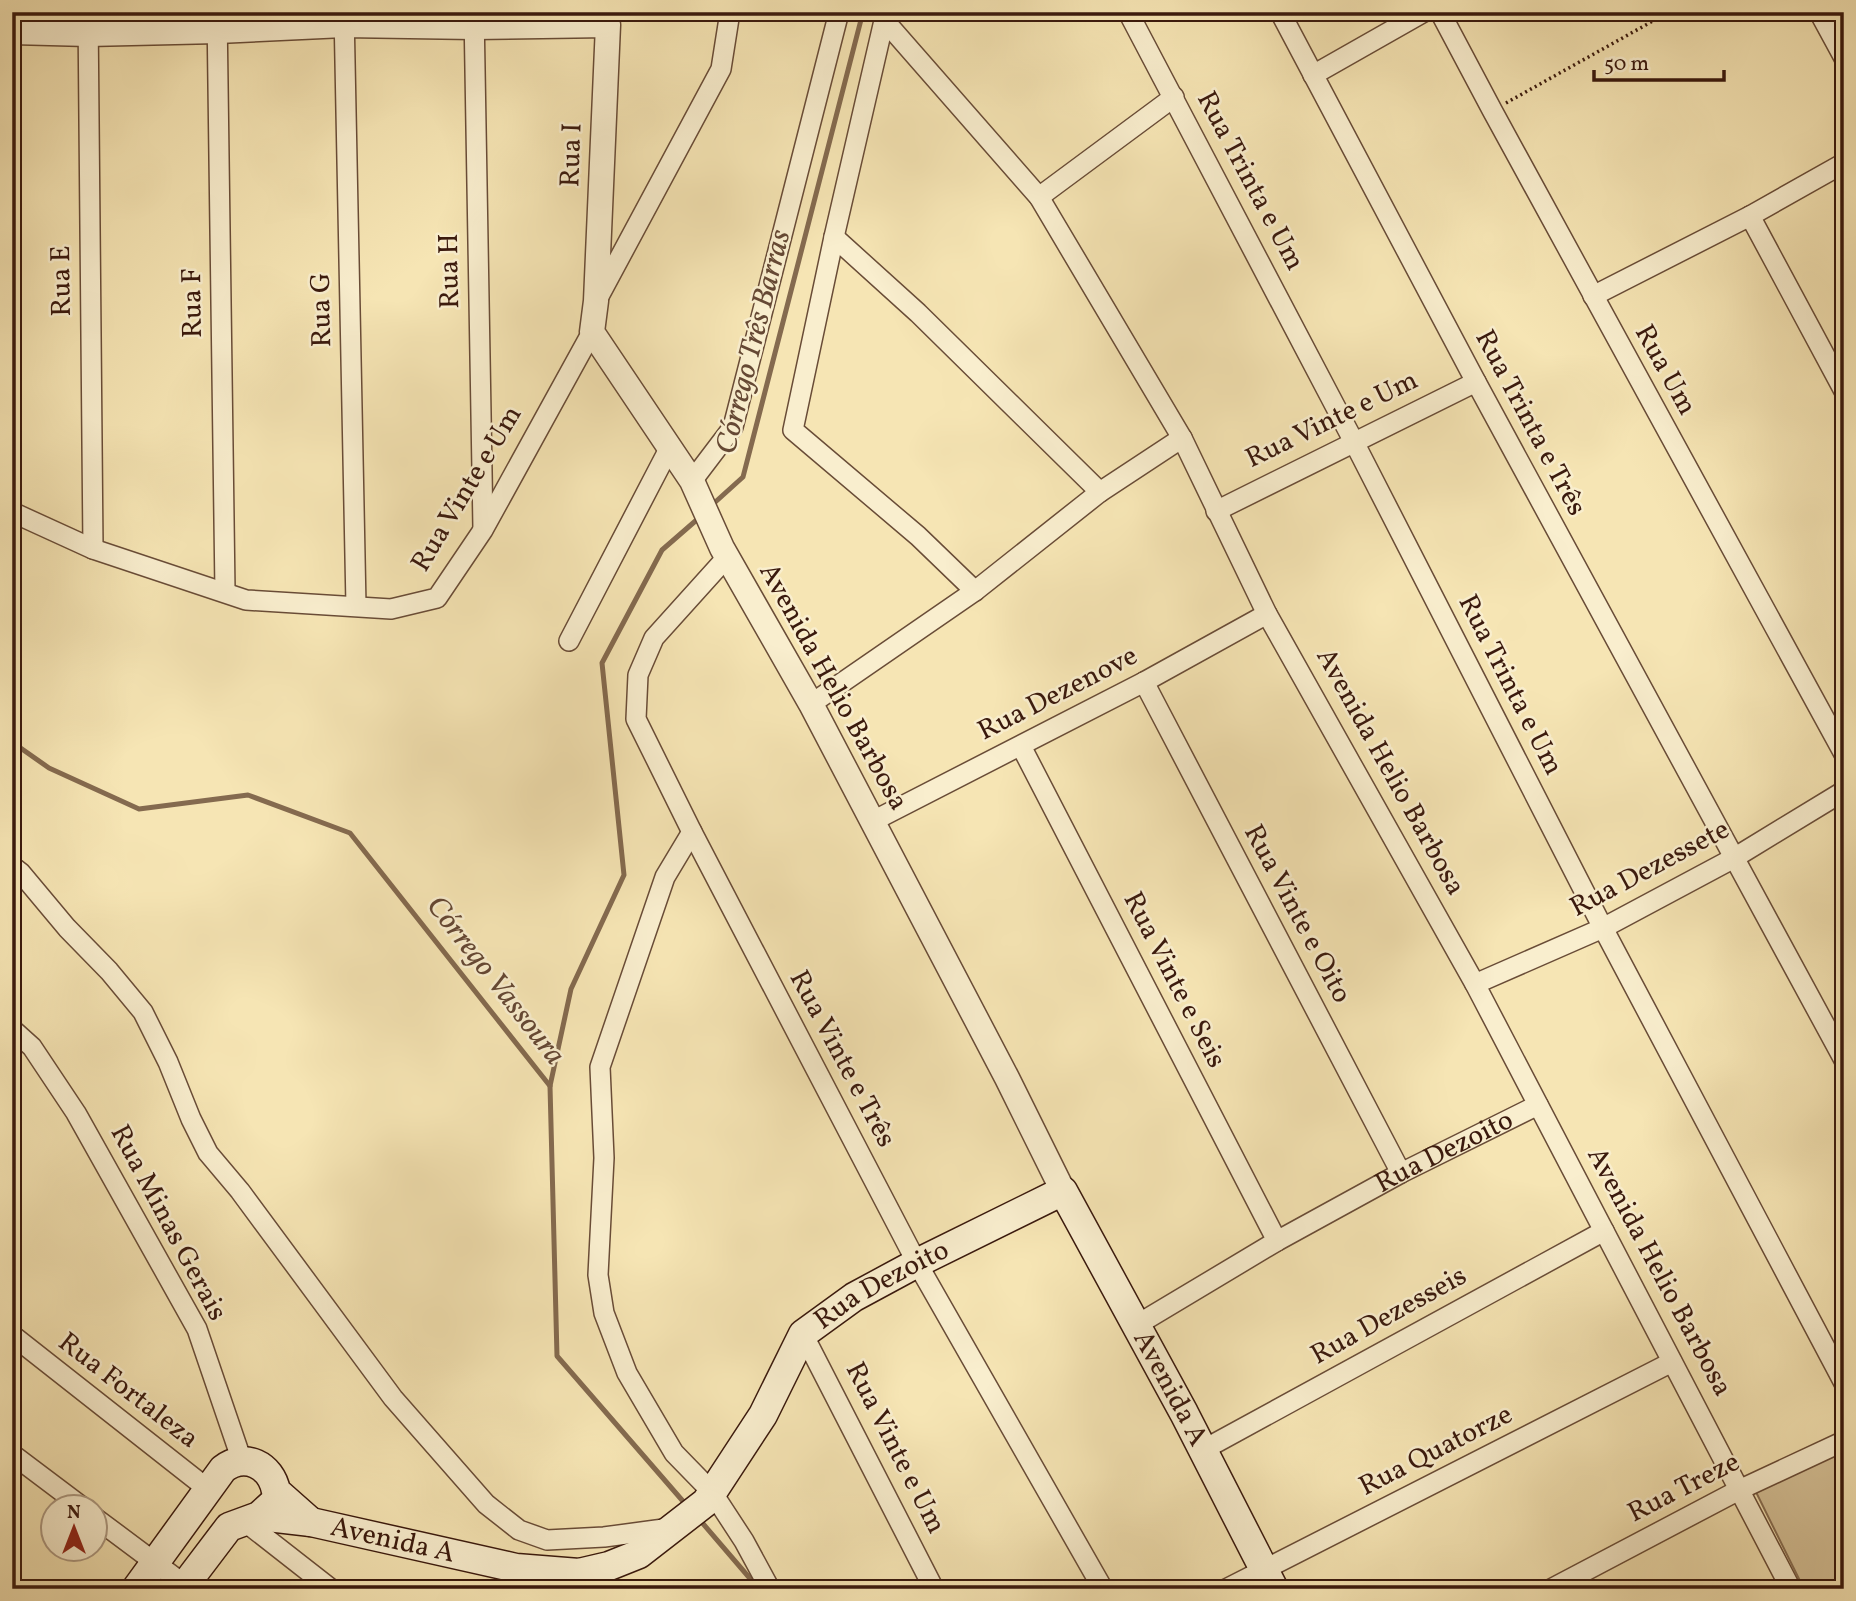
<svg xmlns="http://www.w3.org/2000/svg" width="1856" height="1601" font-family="Vollkorn,serif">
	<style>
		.green { fill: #d6c298; stroke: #886e52; stroke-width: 2 }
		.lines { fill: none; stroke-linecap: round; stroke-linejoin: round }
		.stream { stroke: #846a4f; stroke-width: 5 }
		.minor-casing { stroke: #694c37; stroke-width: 22 }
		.tertiary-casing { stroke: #694c37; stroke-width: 27 }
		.secondary-casing { stroke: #3a190d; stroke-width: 31 }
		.path { stroke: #3a190d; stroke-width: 3.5; stroke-dasharray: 2 3.5; stroke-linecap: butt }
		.minor { stroke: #f9eece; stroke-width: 19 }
		.tertiary { stroke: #f9eece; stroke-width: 24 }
		.secondary { stroke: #f9eece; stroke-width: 28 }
		.labels { text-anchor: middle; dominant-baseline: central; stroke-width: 5; stroke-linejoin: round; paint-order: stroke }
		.street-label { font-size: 28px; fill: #3a190d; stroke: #f9eece }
		.water-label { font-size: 30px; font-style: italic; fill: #654834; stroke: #f9eece }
	</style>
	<rect width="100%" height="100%" fill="#f6e5b4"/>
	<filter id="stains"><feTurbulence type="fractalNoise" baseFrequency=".00286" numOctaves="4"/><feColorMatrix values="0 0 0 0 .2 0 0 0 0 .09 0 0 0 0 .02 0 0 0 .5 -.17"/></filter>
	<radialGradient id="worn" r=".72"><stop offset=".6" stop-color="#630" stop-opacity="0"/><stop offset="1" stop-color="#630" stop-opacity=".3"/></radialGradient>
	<polygon class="green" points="1844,1439 1844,1587 1840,1589 1804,1589 1752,1484"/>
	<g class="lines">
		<g class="stream">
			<polyline points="712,505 743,477 863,12"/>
			<polyline points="12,742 49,768 139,809 248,795 350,833 550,1086"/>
			<polyline points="688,1507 557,1356 550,1086 571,989 624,875 602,663 662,550 700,517"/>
			<polyline points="699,1519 759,1589"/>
		</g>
		<g class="minor-casing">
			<g id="minor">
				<polyline points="88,12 93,549"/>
				<polyline points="217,12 225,592"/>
				<polyline points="344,12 356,606"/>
				<polyline points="474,12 483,529"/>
				<polyline points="886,12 834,237 793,430 918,536 975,591"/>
				<polyline points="1128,12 1354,442 1603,928 1844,1383"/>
				<polyline points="1280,12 1476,382 1844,1060"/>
				<polyline points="1440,12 1492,110 1844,754"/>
				<polyline points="1819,12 1844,58"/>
				<polyline points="884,20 1039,197 1182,438 1267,614 1475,984 1791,1589"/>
				<polyline points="1313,75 1424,12"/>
				<polyline points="1039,197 1174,97"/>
				<polyline points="1750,216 1844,391"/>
				<polyline points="834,237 918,313 1100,492"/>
				<polyline points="1593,296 1750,216 1844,163"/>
				<polyline points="598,298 721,69 730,12"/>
				<polyline points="692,481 733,427 839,12"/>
				<polyline points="1216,511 1476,382"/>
				<polyline points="12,512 93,549 246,600 391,609 437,598 483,530 592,332"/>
				<polyline points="727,557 654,638 638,675 636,719 692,832 917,1263 1103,1589"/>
				<polyline points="569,641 670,447"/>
				<polyline points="1144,682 1401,1173"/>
				<polyline points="811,704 975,591 1100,492 1182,438"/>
				<polyline points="1021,746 1277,1241"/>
				<polyline points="873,821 1144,682 1267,614"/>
				<polyline points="692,832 665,877 600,1067 604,1158 598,1275 604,1313 627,1373 674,1453 712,1492 744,1541 770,1589"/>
				<polyline points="12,866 21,873 67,928 109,971 143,1012 168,1062 191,1119 208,1153 240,1191 393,1398 486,1504 519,1530 547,1540 604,1537 671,1528"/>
				<polyline points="1475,984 1603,928 1734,858 1844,791"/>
				<polyline points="12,1029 32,1047 76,1113 197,1329 242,1461"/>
				<path id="s1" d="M1135,1326L1277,1241L1401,1173L1538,1105"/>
				<polyline points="803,1334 934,1589"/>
				<polyline points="12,1335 209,1490"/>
				<polyline points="1201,1451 1604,1231"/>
				<polyline points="12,1454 81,1506"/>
				<polyline points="94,1517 185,1585"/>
				<polyline points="244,1521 331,1589"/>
				<polyline points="579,1573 600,1589"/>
				<polyline points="1226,1589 1672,1362"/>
				<polyline points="1551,1589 1739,1490 1844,1441"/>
			</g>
		</g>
		<g class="tertiary-casing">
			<polyline id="tertiary" points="12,32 88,34 218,31 344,25 474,27 608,25 596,301 592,332 692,481 722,548 811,704 1007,1078 1063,1191"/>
		</g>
		<g class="secondary-casing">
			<g id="secondary">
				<path id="s2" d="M259,1516L311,1522L516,1568L579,1573L609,1566L639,1554L706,1502L763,1415L803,1334L854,1297L917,1263L1063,1191L1184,1413L1274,1589"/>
				<path d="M136,1589L223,1469C245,1452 271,1465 276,1491L311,1522"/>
				<polyline points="182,1589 229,1527 259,1516 271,1505"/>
			</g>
		</g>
		<polyline class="path" points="1506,103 1669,12"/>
		<use href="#minor" class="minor"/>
		<use href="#tertiary" class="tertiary"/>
		<use href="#secondary" class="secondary"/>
	</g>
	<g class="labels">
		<g class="street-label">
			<text transform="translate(572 155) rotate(-88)">Rua I</text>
			<text transform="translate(1250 181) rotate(62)">Rua Trinta e Um</text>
			<text transform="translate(450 271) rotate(-91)">Rua H</text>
			<text transform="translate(62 281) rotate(-91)">Rua E</text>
			<text transform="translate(193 303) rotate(-91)">Rua F</text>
			<text transform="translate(322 310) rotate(-91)">Rua G</text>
			<text transform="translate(1665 370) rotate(61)">Rua Um</text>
			<text transform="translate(1332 420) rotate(-26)">Rua Vinte e Um</text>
			<text transform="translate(1530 423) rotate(62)">Rua Trinta e Três</text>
			<text transform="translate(467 489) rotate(-59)">Rua Vinte e Um</text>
			<text transform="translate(1510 685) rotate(63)">Rua Trinta e Um</text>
			<text transform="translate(833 687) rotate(61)">Avenida Helio Barbosa</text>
			<text transform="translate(1058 694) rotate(-27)">Rua Dezenove</text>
			<text transform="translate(1390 772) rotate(61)">Avenida Helio Barbosa</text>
			<text transform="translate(1650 869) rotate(-28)">Rua Dezessete</text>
			<text transform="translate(1297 914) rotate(62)">Rua Vinte e Oito</text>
			<text transform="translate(1174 980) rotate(63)">Rua Vinte e Seis</text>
			<text transform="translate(842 1059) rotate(62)">Rua Vinte e Três</text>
			<text stroke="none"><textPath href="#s1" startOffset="355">Rua Dezoito</textPath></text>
			<text transform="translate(168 1223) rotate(62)">Rua Minas Gerais</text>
			<text transform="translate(1659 1272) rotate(62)">Avenida Helio Barbosa</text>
			<text stroke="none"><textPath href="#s2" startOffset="761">Rua Dezoito</textPath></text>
			<text transform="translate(1389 1316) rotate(-29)">Rua Dezesseis</text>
			<text stroke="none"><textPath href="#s2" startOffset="1190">Avenida A</textPath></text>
			<text transform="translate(128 1391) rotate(38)">Rua Fortaleza</text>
			<text transform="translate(895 1448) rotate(63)">Rua Vinte e Um</text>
			<text transform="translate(1436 1451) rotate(-27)">Rua Quatorze</text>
			<text transform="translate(1684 1488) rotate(-27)">Rua Treze</text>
			<text stroke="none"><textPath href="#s2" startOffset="136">Avenida A</textPath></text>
		</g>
		<g class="water-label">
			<text transform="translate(754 342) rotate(-76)">Córrego Três Barras</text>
			<text transform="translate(495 981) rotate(52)">Córrego Vassoura</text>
		</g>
	</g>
	<rect width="1856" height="1601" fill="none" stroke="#f6e5b4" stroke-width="42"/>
	<rect x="14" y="14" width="1828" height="1573" fill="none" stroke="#3a190d" stroke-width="3.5"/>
	<rect x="21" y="21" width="1814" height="1559" fill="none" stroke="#3a190d" stroke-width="2"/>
	<g transform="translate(74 1528)"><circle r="33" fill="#f9eece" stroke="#ad9981" stroke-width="2"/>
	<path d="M0-5L12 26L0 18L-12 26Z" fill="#8f2418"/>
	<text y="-10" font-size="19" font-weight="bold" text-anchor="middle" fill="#3a190d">N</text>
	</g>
	<path d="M1594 70v10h130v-10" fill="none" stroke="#3a190d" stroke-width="3.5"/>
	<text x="1604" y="70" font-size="21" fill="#3a190d" stroke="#f9eece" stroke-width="5" paint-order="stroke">50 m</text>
	<rect width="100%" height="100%" filter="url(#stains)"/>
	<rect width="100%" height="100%" fill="url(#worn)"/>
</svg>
